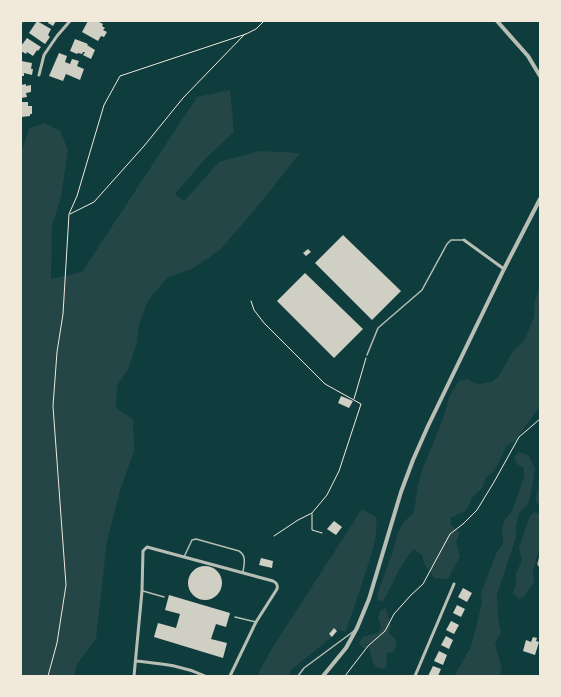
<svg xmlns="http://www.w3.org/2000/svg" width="561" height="697" font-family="'Open Sans',sans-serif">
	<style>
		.green { fill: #244646 }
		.building { fill: #cfcfc3 }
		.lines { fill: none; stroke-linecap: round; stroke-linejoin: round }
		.path { stroke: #f1e9da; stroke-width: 1 }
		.service { stroke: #b8beb3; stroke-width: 1.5 }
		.minor { stroke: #b8beb3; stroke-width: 3 }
		.tertiary { stroke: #b8beb3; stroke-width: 4 }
	</style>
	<rect width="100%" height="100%" fill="#0f3d3e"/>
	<g class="green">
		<polygon points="230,90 234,132 205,159 175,194 184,201 219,162 260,151 300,153 262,201 220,250 192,269 168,277 149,299 139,324 137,343 128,369 117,386 116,408 133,419 134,451 120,490 107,541 96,639 77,664 74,676 21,676 21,154 29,128 45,123 60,131 68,150 61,197 52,226 51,279 82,272 197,97"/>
		<path d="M540,285V406L515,441L506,446L501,458L494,471L486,478L482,488L472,498L466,511L450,518L451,525L460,533L456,541L460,556L448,579L435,578L424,564L422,555L414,549C398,565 394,585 382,602L377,599L378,592L391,557L398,533L404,522L414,512L418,485L423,468L443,419L449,397L459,381L469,379L473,383L480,384L492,382L499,376L513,351L524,341L534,317L535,301Z"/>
		<polygon points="519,452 528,455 535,468 531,493 528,504 519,513 516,525 516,537 497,595 498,617 501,633 495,643 502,670 499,676 454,676 471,647 482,603 481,593 497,552 503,544 502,529 505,519 512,511 516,500 524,477 524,468 517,464 514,457"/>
		<path d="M540,472V505L536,502C536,492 540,482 540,472Z"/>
		<path d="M362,509L376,517C379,537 370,558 364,577C358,596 352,614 345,632L334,628L329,634L332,637L292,669L288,676H257L271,650Z"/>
		<polygon points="534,512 540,514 540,528 539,530 539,549 533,571 534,582 525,596 519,599 513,593 516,584 516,573 522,561 519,548 530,516"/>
		<polygon points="386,608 391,626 389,633 396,640 396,647 393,652 387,653 386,667 383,669 376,667 372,660 369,647 363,648 359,643 363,637 378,633 381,626 378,618 381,610"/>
	</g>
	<g class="building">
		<polygon points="37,21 51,29 48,35 50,37 45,44 29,33"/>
		<polygon points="49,21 56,21 53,26 48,23"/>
		<polygon points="88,21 97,21 103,24 102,26 105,28 103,30 107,32 104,37 101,36 98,41 82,32"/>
		<polygon points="27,38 41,47 38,51 37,50 33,56 27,52 26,54 21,51 21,46"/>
		<polygon points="75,39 88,44 87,45 95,50 91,59 83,55 85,52 83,52 82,54 78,53 77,54 70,51"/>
		<polygon points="59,53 67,56 65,62 70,64 72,59 79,61 77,66 84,69 80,80 66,74 63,81 49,76"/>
		<polygon points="21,61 32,63 31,69 33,69 32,75 24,73 24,76 21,76"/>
		<polygon points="26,84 26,86 31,85 31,92 26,93 27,97 21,98 21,85"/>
		<polygon points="21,102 28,102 28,106 32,106 32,114 30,114 30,116 21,117"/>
		<polygon points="343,235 401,291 372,320 315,263"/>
		<polygon points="308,249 311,252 306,256 303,253"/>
		<polygon points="305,273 363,329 334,358 277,301"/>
		<polygon points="341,396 353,401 349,408 338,403"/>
		<polygon points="334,521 342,527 336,535 327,529"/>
		<polygon points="261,558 273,561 272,568 259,565"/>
		<circle cx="205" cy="583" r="17"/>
		<polygon points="463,588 472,593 467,602 458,597"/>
		<polygon points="169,595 230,613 226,627 216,624 211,639 227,643 223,658 154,637 158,623 176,628 180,614 165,610"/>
		<polygon points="457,605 465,609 461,617 453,613"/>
		<polygon points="451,621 459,625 454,634 446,630"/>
		<polygon points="334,628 337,631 332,637 329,634"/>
		<polygon points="446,636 453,640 449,649 441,645"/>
		<polygon points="533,637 537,638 536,641 539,642 535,655 523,651 526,640 531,642"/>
		<polygon points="439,651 447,655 443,665 434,661"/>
		<polygon points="433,666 441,669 438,676 428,676"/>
	</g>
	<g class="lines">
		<g class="path">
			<polyline points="70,214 94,202 144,146 183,98 245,34"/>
			<polyline points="251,301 254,310 264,323 325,384 361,404 339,471 327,495 312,513 298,520 274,536"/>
			<polyline points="354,399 366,358"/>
			<polyline points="312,514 312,530 322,533"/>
			<polyline points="48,676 57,643 66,585 53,406 57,352 63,314 69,214 77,196 104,105 120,76 246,34 256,29 264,21"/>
			<polyline points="345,676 368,646 385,631 394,614 411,595 423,584 450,534 463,524 477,510 494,482 519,437 540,419"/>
		</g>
		<g class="service">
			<polyline points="367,355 378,328 422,290 447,244 451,240 463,240"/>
			<path d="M184,557L192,540L196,539L239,551C247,556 244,564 243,572"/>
			<polyline points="540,557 538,564 540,567"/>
			<polyline points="143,591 164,597"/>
			<polyline points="235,617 256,622"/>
			<polyline points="298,676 304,668 354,631"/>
		</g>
		<g class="minor">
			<polyline points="21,22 21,21"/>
			<polyline points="39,75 44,55 57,36 70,21"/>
			<polyline points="464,240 504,269"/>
			<path d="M136,661C163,664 180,665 205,676"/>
			<path d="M134,676L142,591L143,551L147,547L273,581C277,583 278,585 277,589L256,622L230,676"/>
			<polyline points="415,676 454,584"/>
		</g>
		<g class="tertiary">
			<polyline points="497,21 528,56 540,76"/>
			<polyline points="323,676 346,648 357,628 369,599 401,492 413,460 428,426 504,269 540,199"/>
		</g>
	</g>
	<rect width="561" height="697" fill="none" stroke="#f1e9da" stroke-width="44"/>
</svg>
